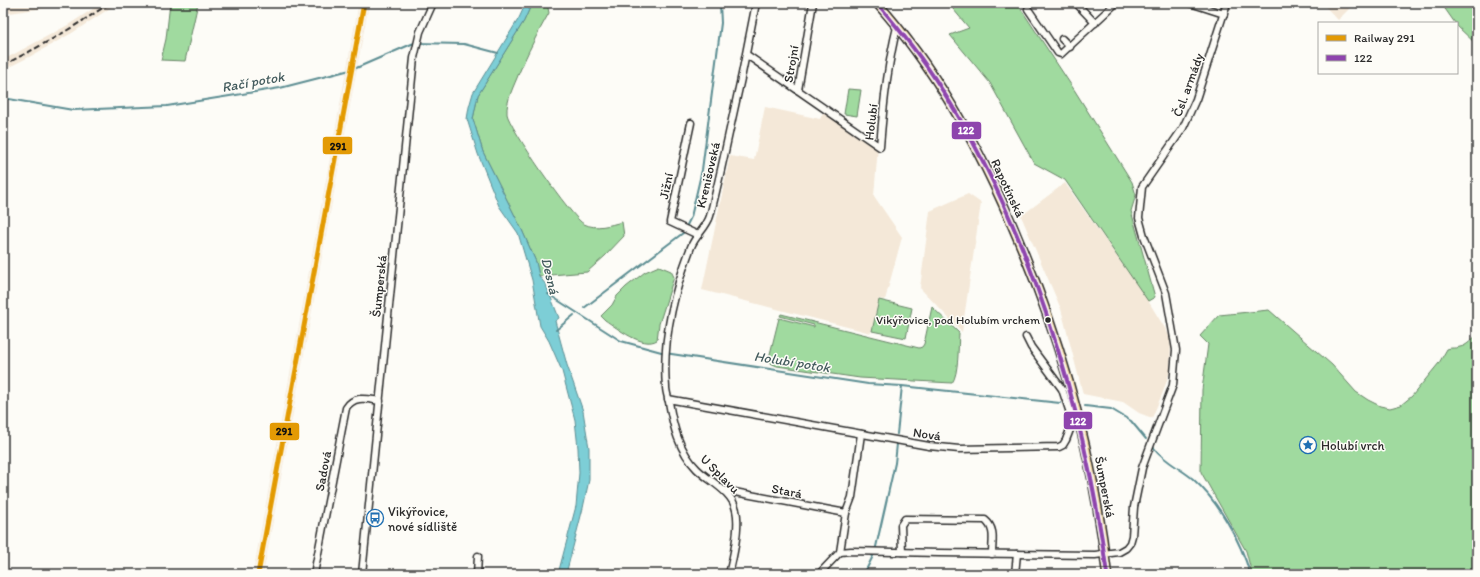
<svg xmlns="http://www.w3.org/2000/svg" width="1480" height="577" font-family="Itim,sans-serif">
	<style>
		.built { fill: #f4e8d8 }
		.green { fill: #a0da9f; stroke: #668265 }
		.water { fill: #7dced6; stroke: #5c8d92 }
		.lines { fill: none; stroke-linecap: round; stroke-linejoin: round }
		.stream { stroke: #5c8d92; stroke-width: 2 }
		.minor-casing { stroke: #2b2b2b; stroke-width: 9 }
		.major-casing { stroke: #2b2b2b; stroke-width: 11 }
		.minor { stroke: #fdfcf7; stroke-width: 6 }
		.major { stroke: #f9deab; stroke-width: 8 }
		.rail { stroke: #2b2b2b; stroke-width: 2; stroke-dasharray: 6 3; stroke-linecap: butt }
		.bus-1-casing { stroke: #fdfcf7; stroke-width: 7 }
		.bus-1 { stroke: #8e44ad; stroke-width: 4 }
		.rail-1-casing { stroke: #fdfcf7; stroke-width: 8 }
		.rail-1 { stroke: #e39a04; stroke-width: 5 }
		.bus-dot { fill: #2b2b2b; stroke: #fdfcf7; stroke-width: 1.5 }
		.labels { text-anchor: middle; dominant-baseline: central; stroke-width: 3; stroke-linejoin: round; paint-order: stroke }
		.bus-label { font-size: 12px; fill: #2b2b2b; stroke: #fdfcf7; text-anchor: end }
		.street-label { font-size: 13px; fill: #2b2b2b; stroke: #fdfcf7 }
		.poi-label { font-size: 13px; fill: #2b2b2b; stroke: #fdfcf7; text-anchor: start }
		.water-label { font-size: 14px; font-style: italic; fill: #445c5e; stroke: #fdfcf7 }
		.line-badge { stroke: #fdfcf7; stroke-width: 1.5 }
		.badge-label { font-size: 11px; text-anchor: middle; font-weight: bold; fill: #fff }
		.pale-badge-label { font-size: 11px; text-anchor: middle; font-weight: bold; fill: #111 }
	</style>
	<rect width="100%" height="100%" fill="#fdfcf7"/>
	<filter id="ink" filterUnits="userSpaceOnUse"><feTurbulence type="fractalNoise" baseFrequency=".025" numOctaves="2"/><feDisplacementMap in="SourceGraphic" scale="8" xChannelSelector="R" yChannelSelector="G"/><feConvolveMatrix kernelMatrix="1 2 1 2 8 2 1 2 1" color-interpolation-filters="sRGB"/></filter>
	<g filter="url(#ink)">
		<g class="built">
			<polygon points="3,3 78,3 3,14"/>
			<polygon points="102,3 118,3 72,33 31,56 3,70 3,60 68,25"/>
			<polygon points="359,3 369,3 357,67 263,574 253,574"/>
			<polygon points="1322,3 1355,3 1338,20"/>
			<polygon points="765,107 820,119 824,111 878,147 874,196 902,237 885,300 879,299 871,333 702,290 730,156 754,160"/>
			<polygon points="1065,183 1147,299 1171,338 1170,371 1163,392 1152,418 1139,413 1123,402 1083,394 1061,309 1021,216"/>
			<polygon points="968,194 981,203 962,332 920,288 930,211"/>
		</g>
		<g class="green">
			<polygon points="170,3 198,3 185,61 161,60 166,39"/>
			<path d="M532,3H547L549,13C537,34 528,52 519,73C514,86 506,100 507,114C508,125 572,219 584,224C596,230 610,225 622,222L624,236L605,256L587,272L539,276L536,262L522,230L483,152L473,119L478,95L524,21Z"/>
			<polygon points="948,3 1017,3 1075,91 1132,182 1136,195 1131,211 1155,297 1148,301 1065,180 1034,163 990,83 950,35 969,28"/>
			<polygon points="1441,3 1477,3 1477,45 1457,26 1457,23 1455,23"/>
			<polygon points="848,89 861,90 857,116 844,114"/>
			<path d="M659,266L671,271L674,277L659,324L657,340C643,349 617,328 605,320L601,316L612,305L617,296L626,287L645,272Z"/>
			<polygon points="879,300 912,308 906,338 872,331"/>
			<path d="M932,307L959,333C958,345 959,374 952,383L860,378L777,366L768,362L779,318L814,327V325L780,316L781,314L919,348L922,347L924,344Z"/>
			<path d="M1269,310L1332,365L1356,392L1368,400L1380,406L1390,408L1401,405L1412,396L1439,363L1447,349C1452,347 1455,349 1460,347C1467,346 1472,339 1477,335V574H1252L1246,551L1201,472L1202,390L1208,344L1200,336L1219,315Z"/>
		</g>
		<polygon class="water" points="526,3 532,3 524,21 478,95 473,119 483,152 522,230 536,262 539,276 546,285 559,318 555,321 567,365 583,411 589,448 589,480 583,508 566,574 558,574 576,506 579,473 578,448 575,420 562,371 549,341 540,326 532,280 518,233 499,206 478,154 467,119 469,107 473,93 519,18"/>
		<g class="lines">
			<g class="stream">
				<polyline points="3,98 73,110 167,106 280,88 354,69 414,43 464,44 498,53"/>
				<polyline points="548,294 621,341 665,353 868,384 902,386 1060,403"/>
				<polyline points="584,308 683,233 691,217 702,170 721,23 720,3"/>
				<polyline points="556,330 574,315"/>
				<polyline points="1085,406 1111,409 1131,421 1146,439"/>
				<polyline points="897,434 902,386"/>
				<path d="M1154,448C1164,461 1181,469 1193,479C1218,501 1241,541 1250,574"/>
				<polyline points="876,547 895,463 897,444"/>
				<polyline points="864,574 874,554"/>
			</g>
			<g class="minor-casing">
				<g id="minor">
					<polyline points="1076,3 1095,23"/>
					<polyline points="1190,3 1224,14"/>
					<polyline points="1028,9 1058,53 1061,54 1116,3"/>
					<polyline points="1062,39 1070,47"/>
					<path d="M747,55L880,147C883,107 887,66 897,27"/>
					<polyline points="798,90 813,3"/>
					<polyline points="691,123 670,222 698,235"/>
					<polyline points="668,399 929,446 959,449 1059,447 1063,445 1066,440 1073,422 1062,389 1031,347 1026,337"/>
					<polyline points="724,490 846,513 852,497 861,434"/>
					<polyline points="840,552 846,513"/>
					<path d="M902,552L901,525L905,519L985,520C996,529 992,541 992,554"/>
					<path d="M314,574L346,408C354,395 367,399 380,401"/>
					<polyline points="362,574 414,58 420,32 433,3"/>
					<polyline points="477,574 478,556"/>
					<path d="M729,574C733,558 740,526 736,510C732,491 710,482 697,469C679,451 673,426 669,402C668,397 666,392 666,387C662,340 674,291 691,247C695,236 707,227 710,216C716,193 721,170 726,147C737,99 747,51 756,3"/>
					<polyline points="819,574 840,552 851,551 939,553 1095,555 1119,552 1126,548 1130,543 1132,536 1134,507 1142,468 1173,385 1176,350 1166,293 1144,236 1139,218 1142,187 1183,128 1196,99 1227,3"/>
					<polyline points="1015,574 1017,554"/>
				</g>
			</g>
			<g class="major-casing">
				<path id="major" d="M877,3C939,72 983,154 1018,239C1063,346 1094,459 1107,574"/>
			</g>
			<use href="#minor" class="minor"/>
			<use href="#major" class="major"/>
			<path class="rail" d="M3,65C40,47 76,26 110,3"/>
			<g class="bus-1-casing">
				<path id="bus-1" d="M877,3C899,29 921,56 939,85C973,137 1000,193 1023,250C1065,357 1092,461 1107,574"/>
			</g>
			<use href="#bus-1" class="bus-1"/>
			<g class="rail-1-casing">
				<polyline id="rail-1" points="258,574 364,3"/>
			</g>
			<use href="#rail-1" class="rail-1"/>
		</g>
	</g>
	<defs>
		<g id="sight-ring" transform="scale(0.9)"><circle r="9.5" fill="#fdfcf7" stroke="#1f6fb2" stroke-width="1.5"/><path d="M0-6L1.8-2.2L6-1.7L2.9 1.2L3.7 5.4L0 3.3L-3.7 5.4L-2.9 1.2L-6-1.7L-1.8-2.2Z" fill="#1f6fb2"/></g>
		<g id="bus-ring" transform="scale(0.9)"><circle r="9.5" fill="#fdfcf7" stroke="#1f6fb2" stroke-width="1.5"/><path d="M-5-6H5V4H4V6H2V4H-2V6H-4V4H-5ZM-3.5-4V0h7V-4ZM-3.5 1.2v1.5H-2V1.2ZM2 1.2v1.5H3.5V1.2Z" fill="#1f6fb2"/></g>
	</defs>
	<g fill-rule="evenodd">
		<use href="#sight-ring" x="1308" y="445"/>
		<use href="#bus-ring" x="375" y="518"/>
	</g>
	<circle class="bus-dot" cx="1048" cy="320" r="3.5"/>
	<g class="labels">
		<g class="bus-label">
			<text x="1040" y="320">Vikýřovice, pod Holubím vrchem</text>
		</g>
		<g class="street-label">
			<text transform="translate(791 64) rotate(-80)">Strojní</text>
			<text transform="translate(1188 85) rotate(-70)">Čsl. armády</text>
			<text transform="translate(871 122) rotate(-83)">Holubí</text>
			<text transform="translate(708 175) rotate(-77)">Krenišovská</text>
			<text transform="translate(666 186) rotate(-78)">Jižní</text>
			<text transform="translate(1008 188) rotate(65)">Rapotínská</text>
			<text transform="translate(379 286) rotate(-84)">Šumperská</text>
			<text transform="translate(927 434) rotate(8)">Nová</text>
			<text transform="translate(323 471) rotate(-79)">Sadová</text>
			<text transform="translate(720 474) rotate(45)">U Splavu</text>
			<text transform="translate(1105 487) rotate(79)">Šumperská</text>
			<text transform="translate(787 491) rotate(11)">Stará</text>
		</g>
		<g class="poi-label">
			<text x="1321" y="445">Holubí vrch</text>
			<text x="388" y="511">Vikýřovice,<tspan x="388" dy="15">nové sídliště</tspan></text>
		</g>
		<g class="water-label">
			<text transform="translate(253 82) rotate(-10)">Račí potok</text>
			<text transform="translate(550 276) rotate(76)">Desná</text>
			<text transform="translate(792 362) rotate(9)">Holubí potok</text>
		</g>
	</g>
	<g class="line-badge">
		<rect x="951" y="121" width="31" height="19" rx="4" fill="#8e44ad"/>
		<rect x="322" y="136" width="31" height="19" rx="4" fill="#e39a04"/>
		<rect x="1063" y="411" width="30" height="19" rx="4" fill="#8e44ad"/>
		<rect x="269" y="422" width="31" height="19" rx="4" fill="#e39a04"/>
	</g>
	<g class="badge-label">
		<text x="966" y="134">122</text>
		<text x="1078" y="425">122</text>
	</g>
	<g class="pale-badge-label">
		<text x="338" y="150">291</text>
		<text x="284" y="435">291</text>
	</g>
	<rect width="1480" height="577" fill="none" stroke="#fdfcf7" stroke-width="16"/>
	<rect x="8" y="8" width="1464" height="561" fill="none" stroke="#2b2b2b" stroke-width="1.5" filter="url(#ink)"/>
	<rect x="1318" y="22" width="140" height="52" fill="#fdfcf7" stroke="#a9a8a5"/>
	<rect x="1326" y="35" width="20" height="6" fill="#e39a04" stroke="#a9a8a5"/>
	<text x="1354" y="42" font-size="12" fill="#2b2b2b">Railway 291</text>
	<rect x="1326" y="55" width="20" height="6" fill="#8e44ad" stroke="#a9a8a5"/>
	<text x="1354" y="62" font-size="12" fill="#2b2b2b">122</text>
</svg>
